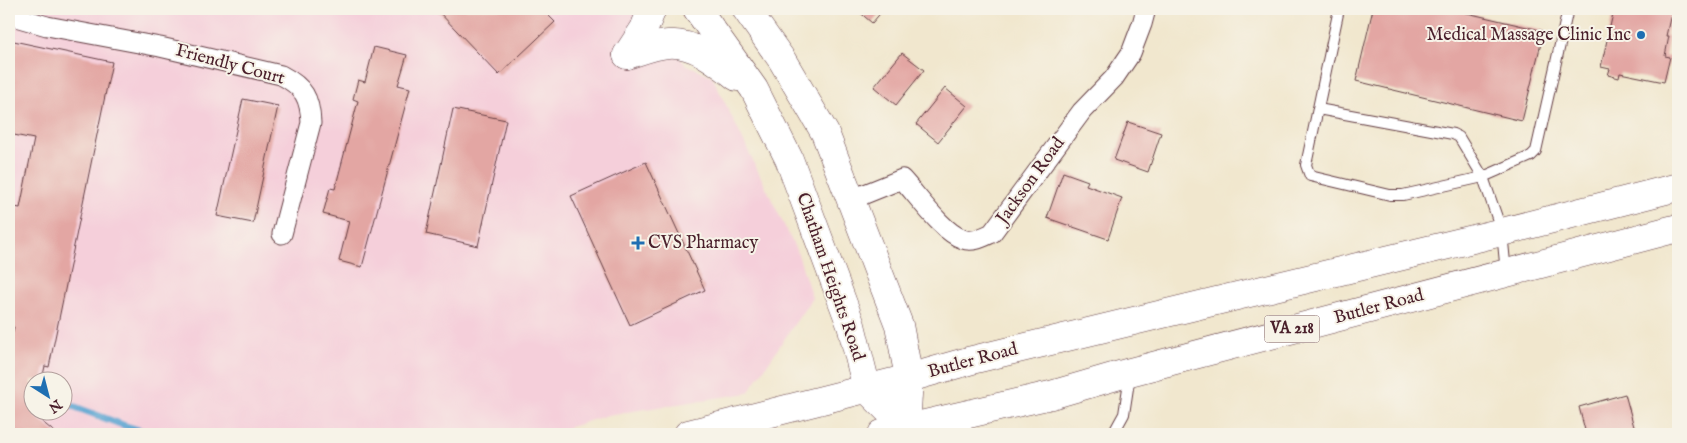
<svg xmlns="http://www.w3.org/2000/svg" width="1687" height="443" font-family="'IM FELL English',serif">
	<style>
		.built { fill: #f5cfda; fill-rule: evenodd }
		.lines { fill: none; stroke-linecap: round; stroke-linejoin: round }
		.stream { stroke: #59a3d1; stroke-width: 7 }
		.building { fill: #e3a6a3 }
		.service-casing { stroke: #633d43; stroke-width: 12 }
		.minor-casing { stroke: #633d43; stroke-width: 21 }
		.secondary-casing { stroke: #633d43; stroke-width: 29 }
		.primary-casing { stroke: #633d43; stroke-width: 29 }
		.service { stroke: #fff; stroke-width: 10 }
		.minor { stroke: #fff; stroke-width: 19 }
		.secondary { stroke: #fff; stroke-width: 28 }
		.primary { stroke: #fff; stroke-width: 28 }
		.poi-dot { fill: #1f6fb2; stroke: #f7f3e8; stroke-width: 2 }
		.labels { text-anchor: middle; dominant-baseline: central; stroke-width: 4; stroke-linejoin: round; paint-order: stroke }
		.shield { fill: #f7f3e8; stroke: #7e5f64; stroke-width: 1 }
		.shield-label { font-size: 16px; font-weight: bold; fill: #4a1f2b }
		.poi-label { font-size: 18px; fill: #4a1f2b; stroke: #f7f3e8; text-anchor: end }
		.street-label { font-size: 18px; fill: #4a1f2b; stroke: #f7f3e8 }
	</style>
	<rect width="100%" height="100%" fill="#f7f3e8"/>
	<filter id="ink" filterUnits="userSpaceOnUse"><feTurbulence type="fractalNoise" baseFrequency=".02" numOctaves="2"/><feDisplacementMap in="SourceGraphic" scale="10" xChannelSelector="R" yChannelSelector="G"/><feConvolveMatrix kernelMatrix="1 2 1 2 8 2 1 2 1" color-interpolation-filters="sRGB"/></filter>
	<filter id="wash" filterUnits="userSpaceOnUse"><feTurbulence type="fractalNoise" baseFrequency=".0096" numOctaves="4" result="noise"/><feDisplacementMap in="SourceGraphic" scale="20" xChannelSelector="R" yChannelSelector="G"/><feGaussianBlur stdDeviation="1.12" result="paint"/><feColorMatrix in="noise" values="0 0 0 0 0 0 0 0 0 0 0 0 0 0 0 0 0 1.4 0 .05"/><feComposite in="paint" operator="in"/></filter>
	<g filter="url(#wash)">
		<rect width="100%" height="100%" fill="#f1e7ce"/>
		<path class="built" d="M9,9H640L685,64L712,76L798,254L812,298L748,393L608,415L548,434H9ZM32,380H62V410H32Z"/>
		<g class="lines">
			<polyline class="stream" points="62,402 123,425 151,434"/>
		</g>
		<g id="blocks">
			<g class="building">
				<polygon points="436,9 542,9 555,22 499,75"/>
				<polygon points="856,9 884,9 872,23"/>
				<polygon points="1373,9 1450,9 1544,31 1522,121 1356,81"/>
				<polygon points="1614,9 1672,9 1666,36 1669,36 1665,56 1670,57 1664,82 1620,73 1619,78 1608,75 1610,69 1601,67"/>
				<polygon points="9,40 112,62 49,367 45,366 42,380 32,380 32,411 36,411 35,416 57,434 9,434 9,380 12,360 9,360 9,349 14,327 9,326 9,206 20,208 34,139 9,134"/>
				<polygon points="374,47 407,55 398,85 410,88 362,267 339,261 349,221 323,214 330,188 335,189 358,101 353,99 358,80 365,82"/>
				<polygon points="902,53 924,70 896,105 874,87"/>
				<polygon points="945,88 967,106 938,142 916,124"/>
				<polygon points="243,99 278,106 253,223 217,216"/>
				<polygon points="453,109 506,120 478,246 426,234"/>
				<polygon points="1128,122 1161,133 1148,172 1114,160"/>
				<polygon points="646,162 705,290 630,325 571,196"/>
				<polygon points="1063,172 1088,181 1086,185 1122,198 1108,239 1047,218"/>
				<polygon points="1625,394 1636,434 1586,434 1579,407"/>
			</g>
		</g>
	</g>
	<g filter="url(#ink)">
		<use href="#blocks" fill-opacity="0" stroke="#633d43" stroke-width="1"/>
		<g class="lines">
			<g class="service-casing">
				<g id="service">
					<polyline points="1339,9 1306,165 1310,176 1390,195 1403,195 1483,177 1531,156 1536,151 1568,9"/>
					<polyline points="1318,109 1453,134 1459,137 1483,177 1502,232 1506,273"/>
					<polyline points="1113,434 1124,414 1130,375"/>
				</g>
			</g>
			<g class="minor-casing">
				<g id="minor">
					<path d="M9,15L47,26L160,47L281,75C304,87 310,98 311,123L282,234"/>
					<path d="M850,200L902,179C917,195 943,233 963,239C973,243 983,237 992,233L1082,111L1114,78L1131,53L1142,24L1146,9"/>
				</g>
			</g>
			<g class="secondary-casing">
				<g id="secondary">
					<polyline points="697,9 754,89 789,159 851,325 867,389 906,428"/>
					<polyline points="746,9 782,60 825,133 899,325 909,378 906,428"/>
					<path d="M627,55C640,51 654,45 668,44C694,42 718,62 737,77"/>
					<polyline points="627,55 644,29 652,9"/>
				</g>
			</g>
			<g class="primary-casing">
				<g id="primary">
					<polyline points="688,434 909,378 972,360 1502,232 1678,187"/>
					<polyline points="882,434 1051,395 1130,372 1678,228"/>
				</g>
			</g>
			<use href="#service" class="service"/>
			<use href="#minor" class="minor"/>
			<use href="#secondary" class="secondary"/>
			<use href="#primary" class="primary"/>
		</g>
	</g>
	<g class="poi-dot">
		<circle cx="1641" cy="35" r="5"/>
		<path d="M635.5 235.5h5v5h5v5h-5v5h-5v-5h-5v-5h5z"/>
	</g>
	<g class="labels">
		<rect class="shield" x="1264.5" y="315.5" width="55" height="27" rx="4"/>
		<g class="shield-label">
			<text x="1292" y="329">VA 218</text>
		</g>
		<g class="poi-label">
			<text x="1631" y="35">Medical Massage Clinic Inc</text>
			<text x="648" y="243" text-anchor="start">CVS Pharmacy</text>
		</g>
		<g class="street-label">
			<text transform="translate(230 65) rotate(15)">Friendly Court</text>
			<text transform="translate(1031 181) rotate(-54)">Jackson Road</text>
			<text transform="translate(830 277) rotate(71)">Chatham Heights Road</text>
			<text transform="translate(1379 307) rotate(-15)">Butler Road</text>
			<text transform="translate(973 361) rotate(-15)">Butler Road</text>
		</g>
	</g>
	<rect width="1687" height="443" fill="none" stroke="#f7f3e8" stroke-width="30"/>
	<g transform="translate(48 396) rotate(144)"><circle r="24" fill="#f7f3e8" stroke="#b29e9c"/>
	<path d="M0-4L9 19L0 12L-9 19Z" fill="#1f6fb2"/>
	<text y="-8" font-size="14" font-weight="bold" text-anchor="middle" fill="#4a1f2b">N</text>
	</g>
</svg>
